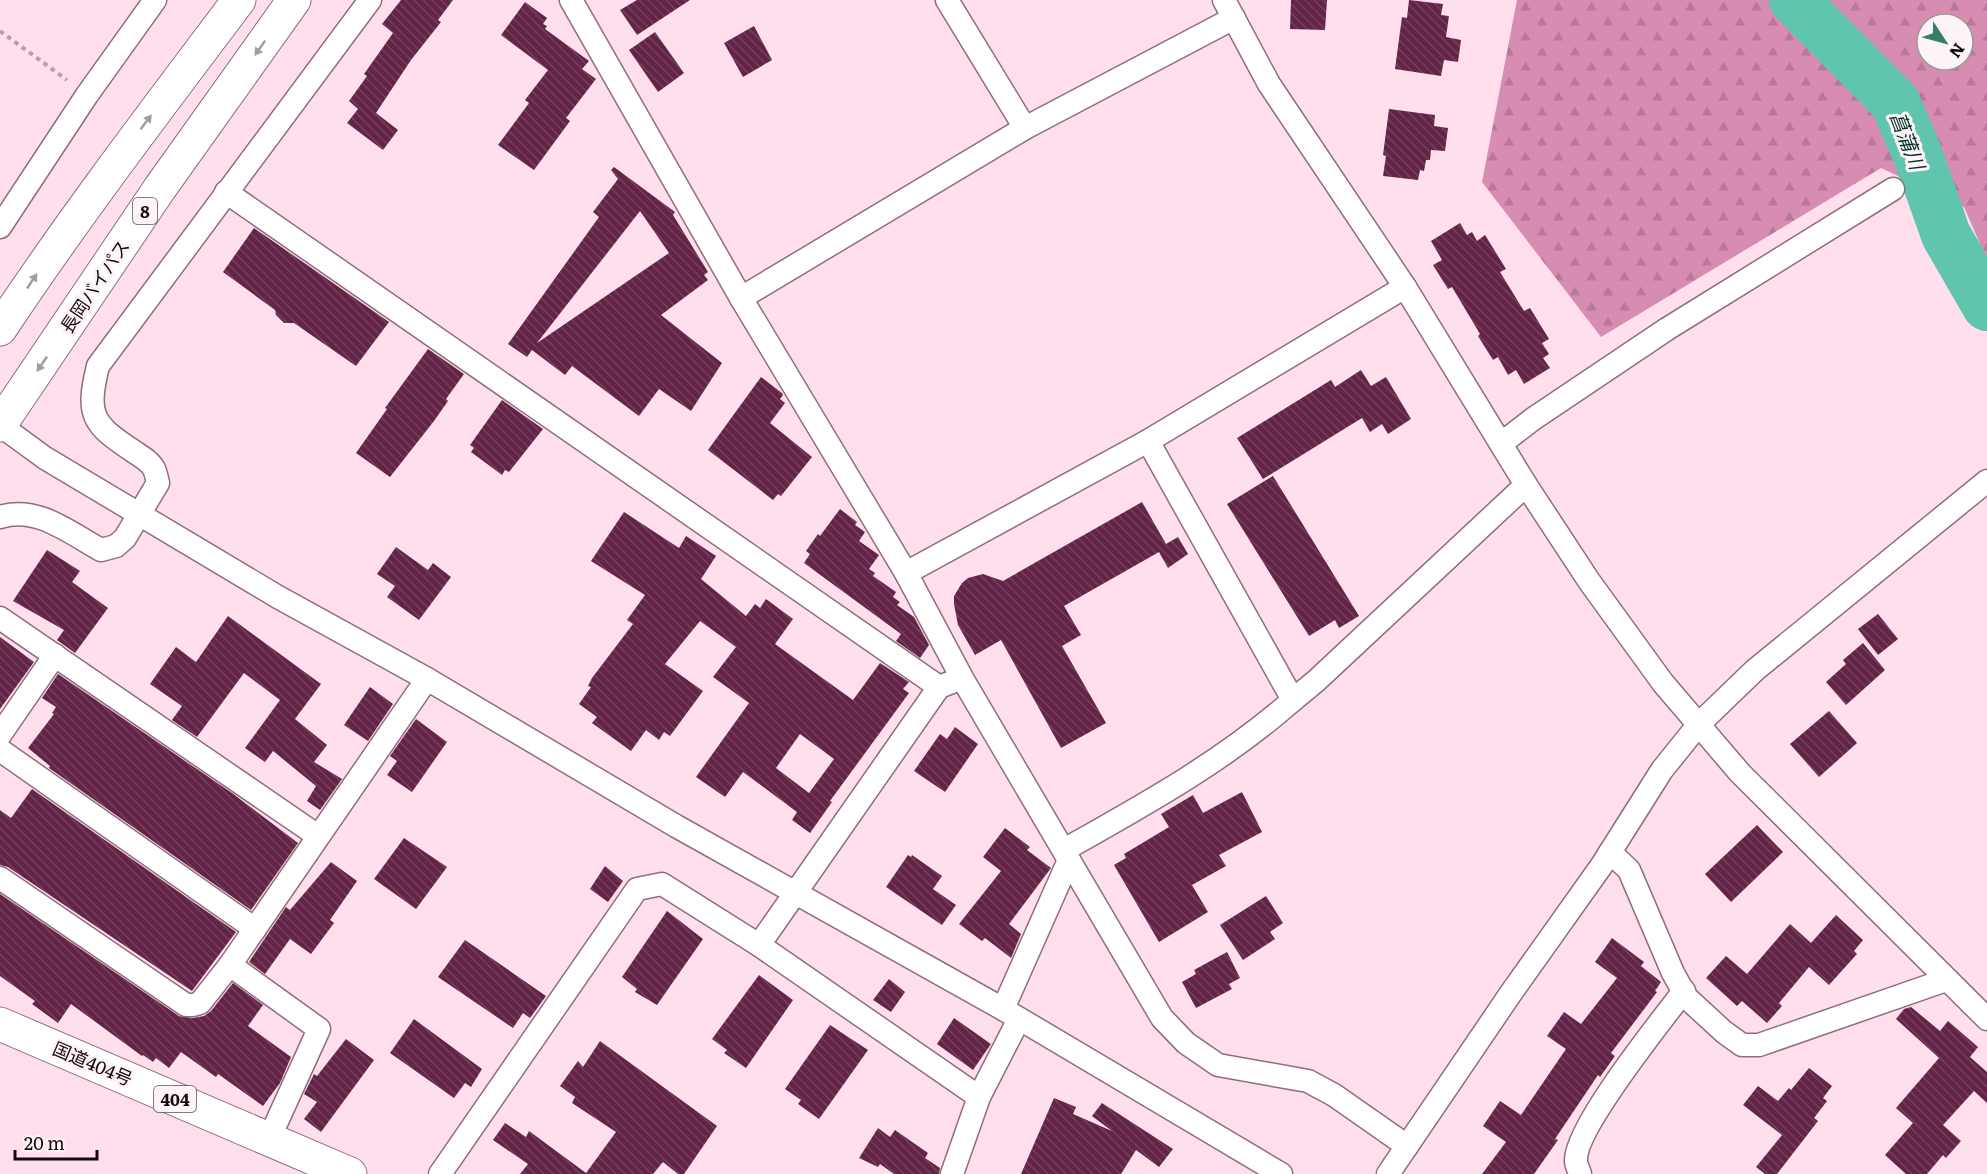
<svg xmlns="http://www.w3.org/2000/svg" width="1987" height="1174" font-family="Literata,'Noto Sans JP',serif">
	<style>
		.forest { fill: url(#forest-firs); fill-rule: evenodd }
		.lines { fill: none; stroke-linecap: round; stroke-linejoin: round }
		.river { stroke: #60c5ad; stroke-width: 50 }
		.building { fill: url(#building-back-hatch); fill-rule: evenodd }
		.minor-casing { stroke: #906d7d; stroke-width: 25 }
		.trunk-casing { stroke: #906d7d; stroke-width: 35 }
		.path { stroke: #b89eaa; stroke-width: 4; stroke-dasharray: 4.5 4.5; stroke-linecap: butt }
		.minor { stroke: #fff; stroke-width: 22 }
		.trunk { stroke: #fff; stroke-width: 33 }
		.oneway { fill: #a19d9f }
		.labels { text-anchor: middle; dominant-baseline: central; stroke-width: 6; stroke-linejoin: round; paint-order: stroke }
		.shield { fill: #fcf4f7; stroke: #5a5055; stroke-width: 1.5 }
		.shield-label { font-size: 16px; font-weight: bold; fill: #15090f }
		.street-label { font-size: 18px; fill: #15090f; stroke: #fcf4f7 }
		.water-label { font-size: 20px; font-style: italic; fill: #003128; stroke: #fcf4f7 }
	</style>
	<defs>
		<pattern id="forest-firs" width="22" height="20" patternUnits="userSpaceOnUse" patternTransform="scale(1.5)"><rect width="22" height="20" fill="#d78db2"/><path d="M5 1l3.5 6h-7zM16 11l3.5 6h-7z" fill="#b87898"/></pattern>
		<pattern id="building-back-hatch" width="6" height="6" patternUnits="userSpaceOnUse" patternTransform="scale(1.5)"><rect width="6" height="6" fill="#632447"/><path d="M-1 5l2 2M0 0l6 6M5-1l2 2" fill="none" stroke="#74415d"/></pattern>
	</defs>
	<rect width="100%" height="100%" fill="#ffdfed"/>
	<path class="forest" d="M1517,0H1987V260L1964,207L1881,168L1601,337L1482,182ZM1927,24H1963V60H1927Z"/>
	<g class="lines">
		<polyline class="river" points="1794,0 1895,102 1917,153 1946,235 1987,306"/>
	</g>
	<g class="building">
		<polygon points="401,0 453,0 438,20 441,22 411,60 376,113 398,130 383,150 347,123 358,109 349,101 367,76 364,74 393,33 382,24"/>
		<polygon points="637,0 690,0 637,35 620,10"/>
		<polygon points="1291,0 1327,0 1325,30 1290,29"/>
		<polygon points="1409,0 1443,4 1441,15 1449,16 1446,37 1461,40 1458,62 1444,60 1441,76 1395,69 1402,17 1407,18"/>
		<polygon points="525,2 547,18 543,24 547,26 545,29 589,61 582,69 596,79 566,118 570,121 534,170 498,145 529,103 525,100 548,70 501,35"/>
		<polygon points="754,26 772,60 743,77 724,43"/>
		<polygon points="655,32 684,73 658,92 629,50"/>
		<polygon points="1389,109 1435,115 1434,126 1448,128 1445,151 1431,150 1430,160 1426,160 1424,171 1420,170 1418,180 1383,176 1386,156 1383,155"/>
		<path d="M614,167L675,212L673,215L708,272L704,275L708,280L661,315L722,363L691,411L659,389L639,416L572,366L565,375L532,350L527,357L508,344L599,217L593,212L618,179L611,170ZM640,211L669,253L537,343Z"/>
		<polygon points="1460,223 1467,235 1472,232 1477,241 1485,235 1506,269 1500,272 1524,311 1530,308 1549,339 1542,343 1549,354 1543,358 1550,368 1524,384 1516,370 1508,375 1498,357 1493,360 1478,336 1480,334 1452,287 1448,289 1433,265 1442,260 1431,241"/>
		<polygon points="254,228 389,322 356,366 294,323 284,323 276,315 275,310 223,272"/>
		<polygon points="428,349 464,374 446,399 448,401 434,421 390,477 356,453 387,409 385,408"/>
		<polygon points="1361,370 1371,386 1386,377 1411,419 1388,434 1382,424 1370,432 1362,418 1263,479 1237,438 1331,380 1335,387"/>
		<polygon points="761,377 782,393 783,395 780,399 785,403 770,423 812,457 781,496 778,494 773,500 708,450"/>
		<polygon points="502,400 543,429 509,472 505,470 502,475 471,452 474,448 470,445"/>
		<polygon points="1273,476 1359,616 1339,628 1335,620 1309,636 1227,504"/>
		<polygon points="1142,502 1166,544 1178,537 1188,554 1168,568 1159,552 1064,606 1081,635 1062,646 1106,723 1061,748 1001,640 975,655 958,625 954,604 954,596 962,583 968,578 983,574 1003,581"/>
		<polygon points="840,509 857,522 855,525 865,532 859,541 879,555 869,569 875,573 873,576 896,592 893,597 900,602 897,605 914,617 929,645 920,658 896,641 901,634 804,563 810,554 806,551 818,534 820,536"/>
		<path d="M624,512L679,548L686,536L716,556L701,579L746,616L755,604L760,608L766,599L793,619L775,644L853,700L880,663L909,682L903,689L909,693L830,801L832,802L810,833L792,820L797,812L743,772L725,797L696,777L749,703L713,677L736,647L700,621L665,664L703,691L670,736L664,732L659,740L646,730L631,751L592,723L597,717L579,704L591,687L588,686L592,678L633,624L627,620L645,595L591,561ZM800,734L834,759L809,793L776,768Z"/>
		<polygon points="396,547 428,570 433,563 451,577 419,620 387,597 395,586 377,574"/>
		<polygon points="47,550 80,571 72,582 108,608 75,653 57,640 64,630 13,601"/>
		<polygon points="1878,614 1898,639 1878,655 1858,629"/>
		<polygon points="228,616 321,684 295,719 327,745 314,762 342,779 320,810 307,801 316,786 273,751 265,762 245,748 280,700 244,673 197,737 172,720 182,706 150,684 176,647 196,662"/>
		<polygon points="0,637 34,662 0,709"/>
		<polygon points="1863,643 1885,670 1846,705 1826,682 1846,664 1843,660"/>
		<polygon points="58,674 232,793 298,843 251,910 49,768 50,766 28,748 54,714 52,713 56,707 42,698"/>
		<polygon points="370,687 393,704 368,741 344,725"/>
		<polygon points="1829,711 1857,743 1819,777 1790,744"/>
		<polygon points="416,719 447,742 412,792 387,775 397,761 390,756"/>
		<polygon points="955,727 978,744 945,792 914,771 940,734 947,739"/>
		<polygon points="32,789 236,932 192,991 8,867 0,865 0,810 11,818"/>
		<polygon points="1242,792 1262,832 1219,855 1226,866 1192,885 1208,912 1159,942 1114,865 1126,858 1124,854 1169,827 1161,814 1193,795 1203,813"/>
		<polygon points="1757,825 1783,852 1731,902 1705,874"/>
		<polygon points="1005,828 1030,847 1027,850 1051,868 1009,924 1021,934 1011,958 985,938 982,941 959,924 1001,871 983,857"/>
		<polygon points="404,838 447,867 416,909 374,879"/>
		<polygon points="908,855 911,857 912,855 942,876 933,889 956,905 942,925 886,887"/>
		<polygon points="331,862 357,881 330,920 334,923 311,954 290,939 265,974 249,962 286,907 290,910"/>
		<polygon points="605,866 623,881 608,902 590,889"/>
		<polygon points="0,894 179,1016 193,1018 204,1016 211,1011 233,983 263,1005 248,1026 291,1057 280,1083 263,1106 218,1074 216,1077 181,1052 169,1068 156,1058 153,1062 143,1055 142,1056 71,1004 58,1023 32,1004 35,1001 0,976"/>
		<polygon points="1266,896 1283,923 1270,932 1275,939 1243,960 1220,925"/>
		<polygon points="667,911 703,939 657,1005 635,992 637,989 622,977"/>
		<polygon points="1836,915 1863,940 1854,951 1857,954 1829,985 1809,967 1779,1003 1782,1006 1767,1023 1742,1001 1737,1006 1706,978 1726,956 1747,974 1790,924 1811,943"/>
		<polygon points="1612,938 1644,962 1641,966 1661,982 1655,991 1657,992 1611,1053 1615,1056 1600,1077 1598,1075 1555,1139 1558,1140 1534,1174 1482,1174 1506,1142 1483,1126 1500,1101 1521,1115 1566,1049 1547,1036 1564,1012 1581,1024 1617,978 1595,962"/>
		<polygon points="465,940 546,996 530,1018 523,1013 513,1028 438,977"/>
		<polygon points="1227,952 1240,978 1229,984 1232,989 1196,1008 1182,982 1196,974 1194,970"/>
		<polygon points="759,975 793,1000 746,1068 724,1053 727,1050 712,1039"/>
		<polygon points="889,979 905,992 891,1012 873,1000"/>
		<polygon points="1911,1007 1940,1031 1948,1021 1978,1047 1970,1057 1987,1072 1987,1103 1974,1091 1943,1125 1961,1141 1946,1158 1943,1155 1927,1174 1906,1174 1885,1155 1913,1123 1896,1108 1939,1058 1896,1019 1904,1009"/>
		<polygon points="954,1018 991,1044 973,1070 937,1044"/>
		<polygon points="414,1019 482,1069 471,1087 465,1083 454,1098 390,1053"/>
		<polygon points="830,1025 868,1050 819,1119 798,1104 801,1100 785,1089"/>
		<polygon points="346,1039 374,1060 321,1132 304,1119 317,1102 304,1094 314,1074 317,1076"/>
		<polygon points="600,1041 717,1126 684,1174 678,1174 663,1162 653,1174 520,1174 528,1164 493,1140 505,1123 526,1137 529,1131 586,1173 616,1132 572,1103 575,1097 560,1086 578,1061 583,1067"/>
		<polygon points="1809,1068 1832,1086 1823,1098 1827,1101 1814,1118 1818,1121 1777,1174 1765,1174 1756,1167 1782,1135 1743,1105 1758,1086 1778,1101 1789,1088 1791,1090"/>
		<polygon points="1054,1098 1076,1107 1073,1114 1112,1131 1092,1116 1102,1103 1173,1149 1159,1167 1136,1150 1121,1174 1021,1174"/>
		<polygon points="878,1128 890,1137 895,1130 928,1153 925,1158 940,1168 939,1174 894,1174 880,1164 878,1167 859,1158"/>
	</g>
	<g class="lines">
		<g class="minor-casing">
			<g id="minor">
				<polyline points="571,0 741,298 906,573 962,678 1162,1018 1186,1043 1218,1065 1308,1081 1334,1095 1407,1146"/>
				<polyline points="947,0 1025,128"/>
				<polyline points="1224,0 1269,84 1405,287 1526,485 1589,581 1663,683 1740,773 1987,1019"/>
				<polyline points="226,192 939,687"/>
				<polyline points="0,227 87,95 155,0"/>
				<polyline points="741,298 1025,128 1234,18"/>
				<polyline points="0,425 45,458 278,597 427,679 676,826 1003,1009 1281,1174"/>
				<polyline points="1148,441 1293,700 1316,681 1526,485"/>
				<polyline points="1502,443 1533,419 1667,329 1893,189"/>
				<path d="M0,517C37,505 70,533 101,550L116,546L125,538L158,483C157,479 156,473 154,469C150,461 140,456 133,451C92,424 86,415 98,366L370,0"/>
				<polyline points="906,573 1148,441 1405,287"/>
				<polyline points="0,618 318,836"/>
				<polyline points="0,735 55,655"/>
				<polyline points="0,750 255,929"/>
				<path d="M1064,850C1144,805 1224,761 1293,700"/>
				<polyline points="1610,852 1629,870 1673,973 1687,998 1724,1032 1742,1045 1759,1045 1946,980"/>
				<polyline points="0,878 186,1005 193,1005 200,1003 230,965 427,679"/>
				<polyline points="759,945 939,687 952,682"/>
				<polyline points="230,965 319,1029 269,1139"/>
				<polyline points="1003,1009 1069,860"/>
				<polyline points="440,1174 637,889 662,884 759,945 979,1097"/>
				<polyline points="952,1174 979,1097 1019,1019"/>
				<polyline points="1388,1174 1511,993 1602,865 1662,770 1699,724 1755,670 1987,481"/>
				<path d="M1580,1174C1579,1170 1576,1165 1576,1161C1574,1129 1661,1021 1684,991"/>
			</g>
		</g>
		<g class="trunk-casing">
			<g id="trunk">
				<path d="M0,329C75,216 157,109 239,0"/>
				<polyline points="0,425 160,188 294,0"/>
				<polyline points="0,1024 350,1174"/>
			</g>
		</g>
		<polyline class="path" points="0,31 67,80"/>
		<use href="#minor" class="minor"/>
		<use href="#trunk" class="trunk"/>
	</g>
	<defs><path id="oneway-solid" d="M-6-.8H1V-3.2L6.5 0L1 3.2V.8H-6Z" transform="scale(1.5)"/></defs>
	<g class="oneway">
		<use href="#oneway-solid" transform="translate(260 48) rotate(125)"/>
		<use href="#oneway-solid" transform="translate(146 122) rotate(-53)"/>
		<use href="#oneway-solid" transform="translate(32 281) rotate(-56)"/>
		<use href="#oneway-solid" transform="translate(42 364) rotate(124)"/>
	</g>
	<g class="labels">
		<g class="shield">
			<rect x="133" y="198" width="24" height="26" rx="4.5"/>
			<rect x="154" y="1086" width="42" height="26" rx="4.5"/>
		</g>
		<g class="shield-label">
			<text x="145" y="211">8</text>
			<text x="175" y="1099">404</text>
		</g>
		<g class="street-label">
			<text transform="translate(94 286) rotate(-56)">長岡バイパス</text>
			<text transform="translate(93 1063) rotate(23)">国道404号</text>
		</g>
		<g class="water-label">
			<text transform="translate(1909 140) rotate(69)">菖蒲川</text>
		</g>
	</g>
	<g transform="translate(1945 42) rotate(126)"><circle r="28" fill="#fcf4f7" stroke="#a0969a" stroke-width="1.5"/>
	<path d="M0-4.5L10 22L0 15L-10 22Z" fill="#3a7c6c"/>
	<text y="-9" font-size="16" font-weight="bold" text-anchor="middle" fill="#15090f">N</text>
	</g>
	<path d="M15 1150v9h82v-9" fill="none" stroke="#15090f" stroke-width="3"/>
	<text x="24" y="1150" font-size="18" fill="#15090f" stroke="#fcf4f7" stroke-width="4.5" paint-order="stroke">20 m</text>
</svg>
